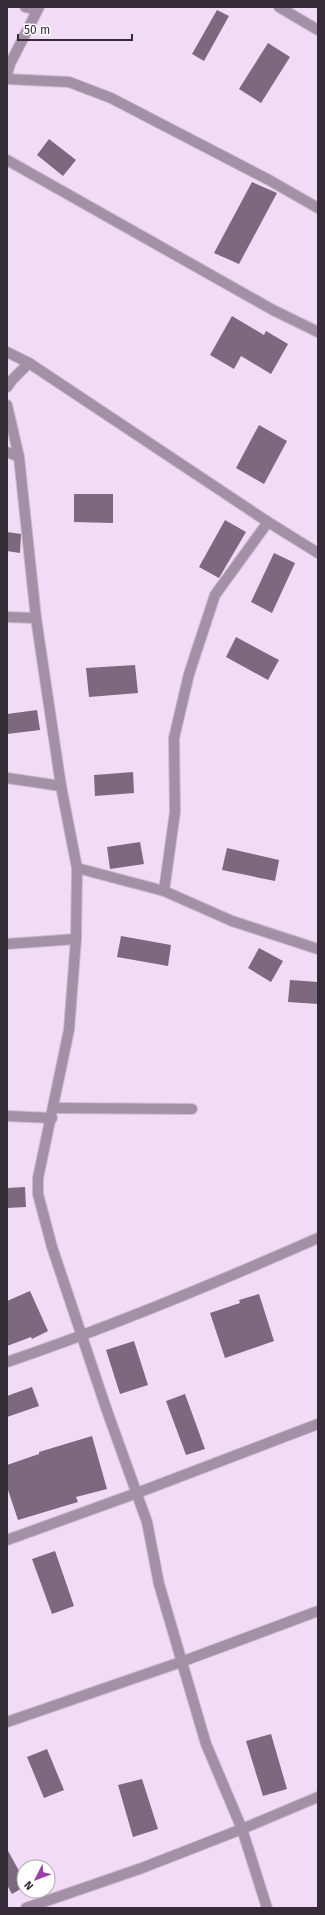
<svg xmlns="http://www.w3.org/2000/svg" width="325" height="1915" font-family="'Fira Sans',sans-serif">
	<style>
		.building { fill: #7d6880 }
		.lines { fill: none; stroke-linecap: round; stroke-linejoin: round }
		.minor-casing { stroke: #ccb8d0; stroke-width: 12 }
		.minor { stroke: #a490a6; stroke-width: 10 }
	</style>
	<rect width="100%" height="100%" fill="#f2dbf6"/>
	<g class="building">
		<polygon points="217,10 229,16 204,61 192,54"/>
		<polygon points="268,43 290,57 261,103 239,89"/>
		<polygon points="49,139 76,160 63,176 37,155"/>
		<polygon points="252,182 277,193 239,264 214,253"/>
		<polygon points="232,316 264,335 266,331 288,344 271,374 241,356 234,369 210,355"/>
		<polygon points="259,425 287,441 264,484 236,468"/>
		<polygon points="74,494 113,494 113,523 74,522"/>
		<polygon points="225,520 246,532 219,578 199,567"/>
		<polygon points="7,532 21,534 20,553 7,551"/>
		<polygon points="274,553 295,563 272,613 251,602"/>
		<polygon points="236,637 279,660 268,680 226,657"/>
		<polygon points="135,665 138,693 89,697 86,668"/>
		<polygon points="37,710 40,730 7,734 7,714"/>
		<polygon points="133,772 134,793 95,796 94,775"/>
		<polygon points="140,842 144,864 110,869 107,847"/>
		<polygon points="227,848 279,860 275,881 222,870"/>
		<polygon points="121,936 171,945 168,966 117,957"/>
		<polygon points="259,948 283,961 271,982 248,968"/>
		<polygon points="290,980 318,982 318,1004 288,1002"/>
		<polygon points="25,1187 26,1207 7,1208 7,1188"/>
		<polygon points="30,1291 48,1331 32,1339 31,1337 7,1346 7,1301"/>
		<polygon points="259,1294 274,1341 225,1358 210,1313 240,1303 239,1300"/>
		<polygon points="134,1341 148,1385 120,1394 106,1350"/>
		<polygon points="32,1387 39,1406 7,1417 7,1396"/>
		<polygon points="185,1394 205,1449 186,1455 166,1401"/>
		<polygon points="92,1436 107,1489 76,1497 78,1502 18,1520 7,1487 7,1465 39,1454 39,1452"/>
		<polygon points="55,1551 74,1606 52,1614 32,1559"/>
		<polygon points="271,1734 287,1789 263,1796 246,1741"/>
		<polygon points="47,1749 64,1790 44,1798 27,1757"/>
		<polygon points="142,1779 158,1829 133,1837 118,1785"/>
		<polygon points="7,1849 24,1880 24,1887 12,1894 7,1885"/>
	</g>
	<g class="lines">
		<g class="minor-casing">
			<g id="minor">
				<polyline points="25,7 37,10"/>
				<polyline points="279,7 318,30"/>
				<polyline points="7,74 10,64 39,7"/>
				<polyline points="7,79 69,82 111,98 269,180 318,208"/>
				<polyline points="7,160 273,310 318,332"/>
				<polyline points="7,352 29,363 268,522 318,553"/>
				<polyline points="7,387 12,380 29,363"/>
				<polyline points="7,405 19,457 36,618 61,786 77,868 76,939 69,1030 38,1178 38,1194 52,1247 106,1408 147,1522 159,1584 206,1744 242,1829 267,1908"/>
				<polyline points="7,452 19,457"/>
				<polyline points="7,617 36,618"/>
				<polyline points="7,778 61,786"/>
				<polyline points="77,868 164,891 232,921 318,949"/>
				<polyline points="164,891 175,812 174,738 189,674 215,595 268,522"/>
				<polyline points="7,944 76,939"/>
				<polyline points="54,1108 192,1109"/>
				<polyline points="7,1116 52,1118"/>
				<path d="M7,1362C113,1326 216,1283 318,1238"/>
				<polyline points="7,1540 137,1493 318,1424"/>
				<polyline points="7,1722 181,1662 318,1611"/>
				<polyline points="26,1908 142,1868 242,1829 318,1797"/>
			</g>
		</g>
		<use href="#minor" class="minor"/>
	</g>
	<rect width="325" height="1915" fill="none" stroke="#342b36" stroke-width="16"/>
	<g transform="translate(36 1879) rotate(228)"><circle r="19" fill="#ffffff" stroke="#aeaaaf"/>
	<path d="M0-3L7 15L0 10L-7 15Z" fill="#9b3fa9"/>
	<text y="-6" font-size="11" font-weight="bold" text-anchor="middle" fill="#342b36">N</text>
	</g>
	<path d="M18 34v6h114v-6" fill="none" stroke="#342b36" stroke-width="2"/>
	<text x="24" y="34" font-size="12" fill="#342b36" stroke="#ffffff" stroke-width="3" paint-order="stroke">50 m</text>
</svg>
